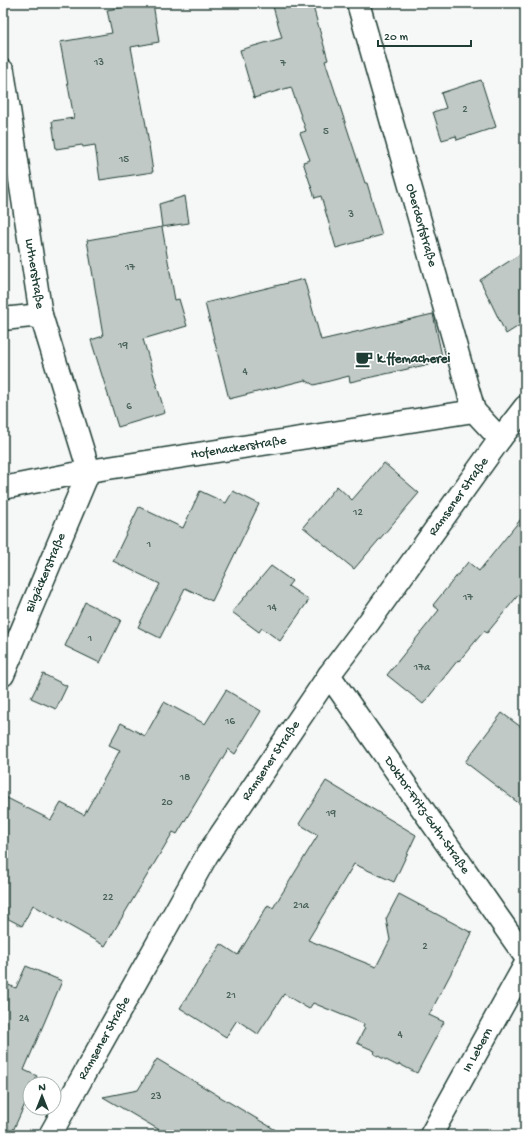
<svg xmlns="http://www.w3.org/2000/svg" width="528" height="1138" font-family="'Gochi Hand',sans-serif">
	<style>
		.building { fill: #c0c9c6; stroke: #1f3d34 }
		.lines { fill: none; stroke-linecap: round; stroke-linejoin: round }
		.minor-casing { stroke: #1f3d34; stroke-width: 25 }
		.major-casing { stroke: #1f3d34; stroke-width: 25 }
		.minor { stroke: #fff; stroke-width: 22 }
		.major { stroke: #fff; stroke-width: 22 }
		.labels { text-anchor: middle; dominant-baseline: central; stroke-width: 3; stroke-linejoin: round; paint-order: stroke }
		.number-label { font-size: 11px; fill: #476058 }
		.street-label { font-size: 13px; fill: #1f3d34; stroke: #fff }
		.poi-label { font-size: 13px; font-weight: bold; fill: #1f3d34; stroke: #fff; text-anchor: start }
	</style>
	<rect width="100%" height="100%" fill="#f6f7f7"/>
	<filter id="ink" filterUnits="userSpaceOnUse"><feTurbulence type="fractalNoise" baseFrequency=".025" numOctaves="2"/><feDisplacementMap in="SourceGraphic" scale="8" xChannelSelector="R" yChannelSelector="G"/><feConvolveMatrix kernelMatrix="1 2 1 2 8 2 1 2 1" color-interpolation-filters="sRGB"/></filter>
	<g filter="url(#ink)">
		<g class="building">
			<polygon points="147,3 153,3 159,42 131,47 146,125 153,172 100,180 95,145 83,147 82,145 56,149 52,121 74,118 60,42 112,33 107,10"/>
			<polygon points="272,3 312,3 328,60 325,61 365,183 367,183 382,235 336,248 321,196 315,198 303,162 310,160 300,133 306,131 291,87 254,98 240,50 282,38"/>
			<polygon points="481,80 496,127 457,140 456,136 442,140 433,112 446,108 441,93"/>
			<polygon points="185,196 189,223 162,227 159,204"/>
			<polygon points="162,227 175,300 179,299 187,326 143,339 165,413 118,427 91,340 103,336 87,240"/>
			<polygon points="525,251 525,322 506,334 480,280"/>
			<polygon points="304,279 321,340 433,314 443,361 350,382 349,376 314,385 305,380 229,399 205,303"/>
			<polygon points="384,463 419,493 354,569 303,527 337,486 352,500"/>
			<polygon points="200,491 226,503 233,491 259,504 212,601 185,588 160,638 138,627 160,584 113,561 139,507 183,528"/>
			<polygon points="525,514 525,587 487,633 484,631 459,661 458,660 423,704 387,675 439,610 433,605 468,562 479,571"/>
			<polygon points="271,566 292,581 288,586 309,600 280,641 262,628 259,632 232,612"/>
			<polygon points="85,602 121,620 100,663 65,646"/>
			<polygon points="43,674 67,686 56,709 31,698"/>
			<polygon points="226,690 261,711 235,754 228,749 177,834 173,832 105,946 33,905 22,926 3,916 3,796 51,820 61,803 84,815 120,750 109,745 121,723 145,736 164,702 205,724"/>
			<polygon points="502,713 525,730 525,808 465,762"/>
			<polygon points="326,781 416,835 394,882 354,864 308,940 376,967 390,940 386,919 399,894 472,933 429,1015 444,1022 417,1073 399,1064 398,1066 374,1054 375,1051 357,1043 365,1028 363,1027 364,1024 313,1003 309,1009 284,994 258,1034 237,1020 226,1037 180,1008 221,944 238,955 268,905 273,908 318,835 299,824"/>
			<polygon points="26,966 62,981 24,1070 37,1076 34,1084 30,1084 30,1093 11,1135 3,1135 3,983 16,988"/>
			<polygon points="157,1059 197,1083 284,1135 168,1135 103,1097 138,1090"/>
		</g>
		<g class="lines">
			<g class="minor-casing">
				<g id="minor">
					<path id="s1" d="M358,3L474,411L500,439"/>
					<path id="s2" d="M3,71L41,315L89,471L3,675"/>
					<polyline points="3,319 41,315"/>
					<path id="s3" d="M3,488L89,471L474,411"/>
					<path id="s4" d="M329,675L525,956"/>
					<path id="s5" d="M431,1135L525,965"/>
				</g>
			</g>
			<g class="major-casing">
				<g id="major">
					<path id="s6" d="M50,1135L207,855L329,675L369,622L500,439L525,407"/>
				</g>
			</g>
			<use href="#minor" class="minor"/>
			<use href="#major" class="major"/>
		</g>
	</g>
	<defs>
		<g id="cafe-bare" transform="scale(1.38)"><path d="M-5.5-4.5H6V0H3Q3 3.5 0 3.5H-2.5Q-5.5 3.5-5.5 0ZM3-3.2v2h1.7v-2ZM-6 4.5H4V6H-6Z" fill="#1f3d34" stroke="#fff" stroke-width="2.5" paint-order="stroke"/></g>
	</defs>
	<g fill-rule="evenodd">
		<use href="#cafe-bare" x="364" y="359"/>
	</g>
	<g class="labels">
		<g class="number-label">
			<text x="99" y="63">13</text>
			<text x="283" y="64">7</text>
			<text x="465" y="110">2</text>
			<text x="326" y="132">5</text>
			<text x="124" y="160">15</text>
			<text x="351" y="215">3</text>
			<text x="130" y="268">17</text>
			<text x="123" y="346">19</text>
			<text x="245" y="372">4</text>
			<text x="129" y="407">6</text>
			<text x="358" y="513">12</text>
			<text x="149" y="545">1</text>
			<text x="468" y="598">17</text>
			<text x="272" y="608">14</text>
			<text x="90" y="639">1</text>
			<text x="422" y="668">17a</text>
			<text x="230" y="722">16</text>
			<text x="185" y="778">18</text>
			<text x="167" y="803">20</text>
			<text x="331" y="814">19</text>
			<text x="108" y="898">22</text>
			<text x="301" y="906">21a</text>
			<text x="425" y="947">2</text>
			<text x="231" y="996">21</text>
			<text x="24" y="1019">24</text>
			<text x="400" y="1035">4</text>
			<text x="156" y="1097">23</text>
		</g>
		<g class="street-label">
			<text stroke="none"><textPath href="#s1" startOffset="231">Oberdorfstraße</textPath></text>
			<text stroke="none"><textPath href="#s2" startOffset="205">Lutherstraße</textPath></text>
			<text stroke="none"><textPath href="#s3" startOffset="239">Hofenackerstraße</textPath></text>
			<text stroke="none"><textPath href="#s6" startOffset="759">Ramsener Straße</textPath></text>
			<text transform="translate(46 573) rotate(-67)">Bilgäckerstraße</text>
			<text stroke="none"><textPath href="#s6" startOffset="435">Ramsener Straße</textPath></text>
			<text stroke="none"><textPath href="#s4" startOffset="171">Doktor-Fritz-Guth-Straße</textPath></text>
			<text stroke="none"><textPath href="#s6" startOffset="111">Ramsener Straße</textPath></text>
			<text stroke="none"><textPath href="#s5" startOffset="97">In Lebern</textPath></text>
		</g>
		<g class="poi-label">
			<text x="377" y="359">k.ffemacherei</text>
		</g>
	</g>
	<rect width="528" height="1138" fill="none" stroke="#fff" stroke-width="16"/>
	<rect x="8" y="8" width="512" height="1122" fill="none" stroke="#1f3d34" stroke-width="1.5" filter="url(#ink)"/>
	<g transform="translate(42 1096)"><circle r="19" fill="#ffffff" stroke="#a5b1ae"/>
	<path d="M0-3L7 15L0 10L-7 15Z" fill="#1f3d34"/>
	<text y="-6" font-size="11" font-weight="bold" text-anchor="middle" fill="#1f3d34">N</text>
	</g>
	<path d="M378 40v6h93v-6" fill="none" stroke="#1f3d34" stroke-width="2"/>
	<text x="384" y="40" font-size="12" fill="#1f3d34" stroke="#ffffff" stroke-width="3" paint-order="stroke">20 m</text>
</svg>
